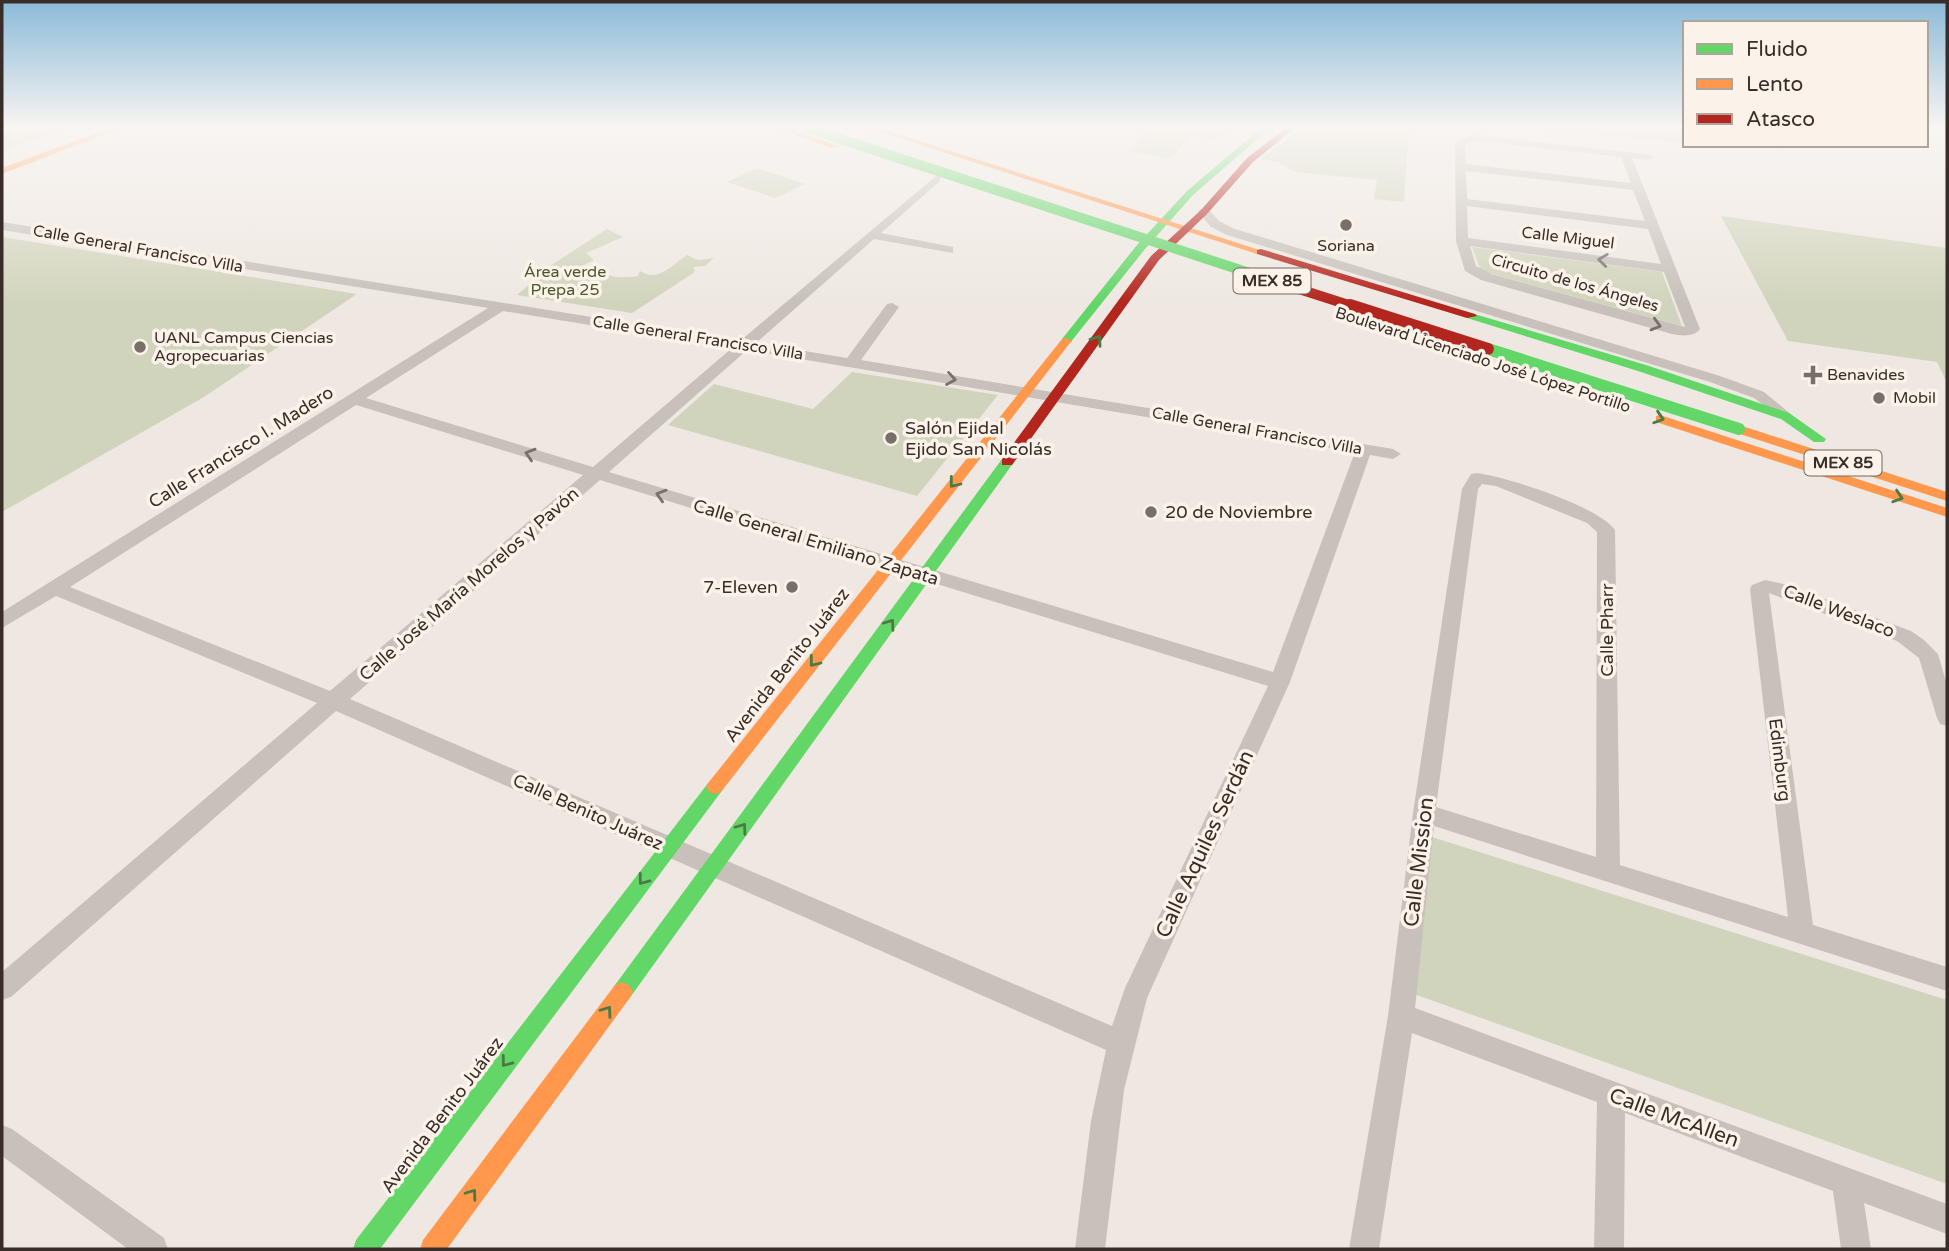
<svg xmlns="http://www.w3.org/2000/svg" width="1949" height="1251" font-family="'Varela Round',sans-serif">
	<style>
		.green { fill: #d1d4bc }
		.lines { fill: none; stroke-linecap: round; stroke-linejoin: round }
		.street { fill: #c8c1bb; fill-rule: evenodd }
		.fast { fill: #63d668; fill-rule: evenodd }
		.slow { fill: #ff974d; fill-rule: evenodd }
		.jam { fill: #b3261e; fill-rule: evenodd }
		.fast-bridge-far1 { stroke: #63d668; stroke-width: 10 }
		.fast-bridge { stroke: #63d668; stroke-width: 12 }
		.jam-bridge-far1 { stroke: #b3261e; stroke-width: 10 }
		.jam-bridge { stroke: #b3261e; stroke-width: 12 }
		.oneway { stroke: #79706b }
		.oneway2 { stroke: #4c7945 }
		.poi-dot { fill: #796e6a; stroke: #fbf3ea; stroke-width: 2.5 }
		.labels { text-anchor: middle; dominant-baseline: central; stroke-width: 7; stroke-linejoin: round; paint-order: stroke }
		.far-street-label { font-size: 16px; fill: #392d29; stroke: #fbf3ea }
		.far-poi-label { font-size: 16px; fill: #392d29; stroke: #fbf3ea; text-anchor: start }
		.far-park-label { font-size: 16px; fill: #4a592b; stroke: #fbf3ea }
		.shield { fill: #fbf3ea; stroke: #736863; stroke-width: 2 }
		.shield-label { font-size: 16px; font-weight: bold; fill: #392d29 }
		.poi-label { font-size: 18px; fill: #392d29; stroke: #fbf3ea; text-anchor: start }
		.street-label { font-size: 18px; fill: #392d29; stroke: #fbf3ea }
		.near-street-label { font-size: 21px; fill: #392d29; stroke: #fbf3ea }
	</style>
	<rect width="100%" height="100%" fill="#efe8e2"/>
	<g class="green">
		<polygon points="2,128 65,128 2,151"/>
		<polygon points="1149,128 1243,128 1229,129 1214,139 1190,136 1170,159 1130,151"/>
		<polygon points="1303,128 1409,128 1404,202 1374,199 1377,180 1295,172 1278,162 1261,159"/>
		<polygon points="1534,128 1685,128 1685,143"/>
		<polygon points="757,168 805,184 775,198 727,182"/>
		<polygon points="1721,216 1947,248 1947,383 1937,362 1788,341"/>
		<path d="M607,229L623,237L586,253L594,260L582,266L587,269L592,267C606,277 621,279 638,276L640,271C658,283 672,265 687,255L698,260L714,258L705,266L693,267L695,272L632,313L517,295L553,264Z"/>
		<polygon points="2,237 357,294 204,397 2,512"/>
		<polygon points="1472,247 1662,272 1682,326 1481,271"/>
		<polygon points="852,372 998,395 917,496 668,425 714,384 813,409"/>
		<polygon points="1432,837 1947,1000 1947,1184 1411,993"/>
	</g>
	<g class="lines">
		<g class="street">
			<path d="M1476,135L1652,155L1653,157L1648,160L1632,158L1700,329C1694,337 1682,336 1672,334L1481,280L1465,271L1456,241L1455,144L1459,139ZM1476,141L1621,157L1631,183L1466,164L1465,145ZM1466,171L1633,190L1645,221L1467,199ZM1467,206L1648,229L1661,264L1468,238ZM1470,246L1664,272L1685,327L1491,274L1476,266Z"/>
			<path d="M936,176L940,177V181L881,233L953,247V253L874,239L756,343L847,358L887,304L892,303L899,307L861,360L1393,449L1401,454L1393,459L1370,455L1290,682L1147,998L1124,1090L1105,1249H1075L1091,1121L1106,1050L336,711L11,997L2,1000V972L317,703L56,596L2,628V612L488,308L2,230V222L740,341ZM503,311L732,348L593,467L366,398ZM747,350L1355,452L1273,672L609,472ZM356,405L583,475L330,691L70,587ZM600,480L1268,686L1125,988L1112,1026L350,699Z"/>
			<polygon points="1200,209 1208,209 1219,221 1235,229 1720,376 1764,392 1793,416 1785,421 1754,398 1710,382 1227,235 1211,227 1198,212"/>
			<path d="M1477,473C1507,477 1598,506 1615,530L1620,865L1788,917L1750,589L1752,585L1765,580L1788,585L1911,631L1924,640L1938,654L1947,685V726L1940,724L1937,718L1919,658L1897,641L1769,593L1813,925L1947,967V991L1434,826L1415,1008L1947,1204V1234L1864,1203L1871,1249H1841L1833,1191L1625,1113L1624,1249H1594L1597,1102L1412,1033L1379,1249H1349L1388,1016L1413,813L1462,489L1471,474ZM1482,484L1496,486L1587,523L1597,532L1596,857L1436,807L1478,489Z"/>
			<polygon points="2,1125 12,1129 164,1238 168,1249 128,1249 2,1156"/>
		</g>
		<g class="fast">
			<polygon points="1261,128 1270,128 1193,195 1145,249 1070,343 1062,343 1062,339 1137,245 1187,191"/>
			<polygon points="1471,313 1646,365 1789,413 1826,439 1824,442 1814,442 1781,419 1638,371 1467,318 1465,316"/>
			<polygon points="1007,458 1014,462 629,999 622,1002 615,999 611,992 615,985 1002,459"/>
			<polygon points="715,780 721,782 724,787 721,792 380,1249 353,1249 356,1240 709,782"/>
		</g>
		<g class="slow">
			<polygon points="110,128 121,128 2,174 2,168"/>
			<polygon points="776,128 787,128 838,146 831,148"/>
			<polygon points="868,128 879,128 1266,252 1257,254"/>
			<polygon points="1066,338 1072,341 1070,343 721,792 715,794 709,792 706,787 709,782 1062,339"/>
			<polygon points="1660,415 1947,508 1947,517 1656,422 1656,416"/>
			<polygon points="1739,425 1947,492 1947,501 1734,432 1734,426"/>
			<polygon points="622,982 629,985 633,992 629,999 447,1249 420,1249 423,1240 615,985"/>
		</g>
		<g class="jam">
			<polygon points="1286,128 1295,128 1253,162 1207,214 1159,260 1012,465 1002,465 1002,459 1151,256 1201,210 1247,158"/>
			<polygon points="1261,249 1475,314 1477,316 1467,318 1257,254 1257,250"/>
		</g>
		<polyline class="fast-bridge-far1" points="807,128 1271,280"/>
		<polyline class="fast-bridge" points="1488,349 1739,429"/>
		<polyline class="jam-bridge-far1" points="1271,280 1355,307"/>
		<polyline class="jam-bridge" points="1350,305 1488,349"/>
	</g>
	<defs><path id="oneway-chevron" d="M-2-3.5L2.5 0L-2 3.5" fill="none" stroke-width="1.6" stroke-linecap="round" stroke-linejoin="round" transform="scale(1.75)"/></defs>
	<g class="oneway">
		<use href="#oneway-chevron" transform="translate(1603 260) rotate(-173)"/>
		<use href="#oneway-chevron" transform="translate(1656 325) rotate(16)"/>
		<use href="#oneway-chevron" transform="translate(951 379) rotate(9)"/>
		<use href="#oneway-chevron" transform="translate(530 454) rotate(-163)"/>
		<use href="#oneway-chevron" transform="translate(661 495) rotate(-163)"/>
	</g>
	<g class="oneway2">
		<use href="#oneway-chevron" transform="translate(1097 340) rotate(-55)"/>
		<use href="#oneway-chevron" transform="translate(1659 418) rotate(18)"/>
		<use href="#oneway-chevron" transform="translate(954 483) rotate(128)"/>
		<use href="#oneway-chevron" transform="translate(1898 497) rotate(18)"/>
		<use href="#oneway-chevron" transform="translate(890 624) rotate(-54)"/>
		<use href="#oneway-chevron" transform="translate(814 662) rotate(128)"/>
		<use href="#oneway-chevron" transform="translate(742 828) rotate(-54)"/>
		<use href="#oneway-chevron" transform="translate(643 880) rotate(127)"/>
		<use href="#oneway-chevron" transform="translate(607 1011) rotate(-54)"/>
		<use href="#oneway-chevron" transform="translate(506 1062) rotate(127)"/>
		<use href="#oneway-chevron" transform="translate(472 1194) rotate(-54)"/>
	</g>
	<linearGradient id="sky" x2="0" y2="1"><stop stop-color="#8abad8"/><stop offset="0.42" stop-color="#f8f5f2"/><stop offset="1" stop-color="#f8f5f2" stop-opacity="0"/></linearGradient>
	<rect width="1949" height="303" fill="url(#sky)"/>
	<g class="poi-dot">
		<circle cx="1346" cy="225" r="7"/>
		<circle cx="140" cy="347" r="7"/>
		<path d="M1809.5 364.5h7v7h7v7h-7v7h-7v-7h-7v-7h7z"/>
		<circle cx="1879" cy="398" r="7"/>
		<circle cx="891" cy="438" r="7"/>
		<circle cx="1151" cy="512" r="7"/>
		<circle cx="792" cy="587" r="7"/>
	</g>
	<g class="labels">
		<g class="far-street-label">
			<text transform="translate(1568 238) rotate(7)">Calle Miguel</text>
			<text transform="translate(138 249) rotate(10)">Calle General Francisco Villa</text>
			<text transform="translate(1575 283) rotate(16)">Circuito de los Ángeles</text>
			<text transform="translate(698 338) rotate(9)">Calle General Francisco Villa</text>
			<text transform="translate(1483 360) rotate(18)">Boulevard Licenciado José López Portillo</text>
			<text transform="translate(1257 431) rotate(10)">Calle General Francisco Villa</text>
		</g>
		<g class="far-poi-label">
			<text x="1346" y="246" text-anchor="middle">Soriana</text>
			<text x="154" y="338">UANL Campus Ciencias<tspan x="154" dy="18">Agropecuarias</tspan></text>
			<text x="1827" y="375">Benavides</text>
			<text x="1893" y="398">Mobil</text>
		</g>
		<g class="far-park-label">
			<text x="565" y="272">Área verde<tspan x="565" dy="18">Prepa 25</tspan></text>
		</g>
		<g class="shield">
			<rect x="1233.5" y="268.5" width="77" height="25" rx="5"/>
			<rect x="1804.5" y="450.5" width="77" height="25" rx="5"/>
		</g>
		<g class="shield-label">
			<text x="1272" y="281">MEX 85</text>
			<text x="1843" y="463">MEX 85</text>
		</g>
		<g class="poi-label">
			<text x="905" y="428">Salón Ejidal<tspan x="905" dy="21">Ejido San Nicolás</tspan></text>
			<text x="1165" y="512">20 de Noviembre</text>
			<text x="778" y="587" text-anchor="end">7-Eleven</text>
		</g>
		<g class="street-label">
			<text transform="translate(241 447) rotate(-32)">Calle Francisco I. Madero</text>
			<text transform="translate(816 542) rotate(17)">Calle General Emiliano Zapata</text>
			<text transform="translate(469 584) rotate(-41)">Calle José María Morelos y Pavón</text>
			<text transform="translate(1839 611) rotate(21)">Calle Weslaco</text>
			<text transform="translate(1607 630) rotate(-90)">Calle Pharr</text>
			<text transform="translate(787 665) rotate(-52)">Avenida Benito Juárez</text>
			<text transform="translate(1780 760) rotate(83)">Edimburg</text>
			<text transform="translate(588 812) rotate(24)">Calle Benito Juárez</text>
			<text transform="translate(442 1115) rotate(-53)">Avenida Benito Juárez</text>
		</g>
		<g class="near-street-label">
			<text transform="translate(1205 844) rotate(-65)">Calle Aquiles Serdán</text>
			<text transform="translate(1419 862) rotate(-83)">Calle Mission</text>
			<text transform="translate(1674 1118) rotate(20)">Calle McAllen</text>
		</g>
	</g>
	<rect width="1949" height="1251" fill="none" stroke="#392d29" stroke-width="7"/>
	<rect x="1683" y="21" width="245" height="126" fill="#fbf3ea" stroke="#ada49d" stroke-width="2"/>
	<rect x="1697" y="44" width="35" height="10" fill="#63d668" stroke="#ada49d" stroke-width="2"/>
	<text x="1746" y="56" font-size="21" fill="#392d29">Fluido</text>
	<rect x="1697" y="79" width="35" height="10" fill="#ff974d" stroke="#ada49d" stroke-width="2"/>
	<text x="1746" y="91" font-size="21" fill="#392d29">Lento</text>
	<rect x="1697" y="114" width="35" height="10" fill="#b3261e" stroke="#ada49d" stroke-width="2"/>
	<text x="1746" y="126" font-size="21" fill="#392d29">Atasco</text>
</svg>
